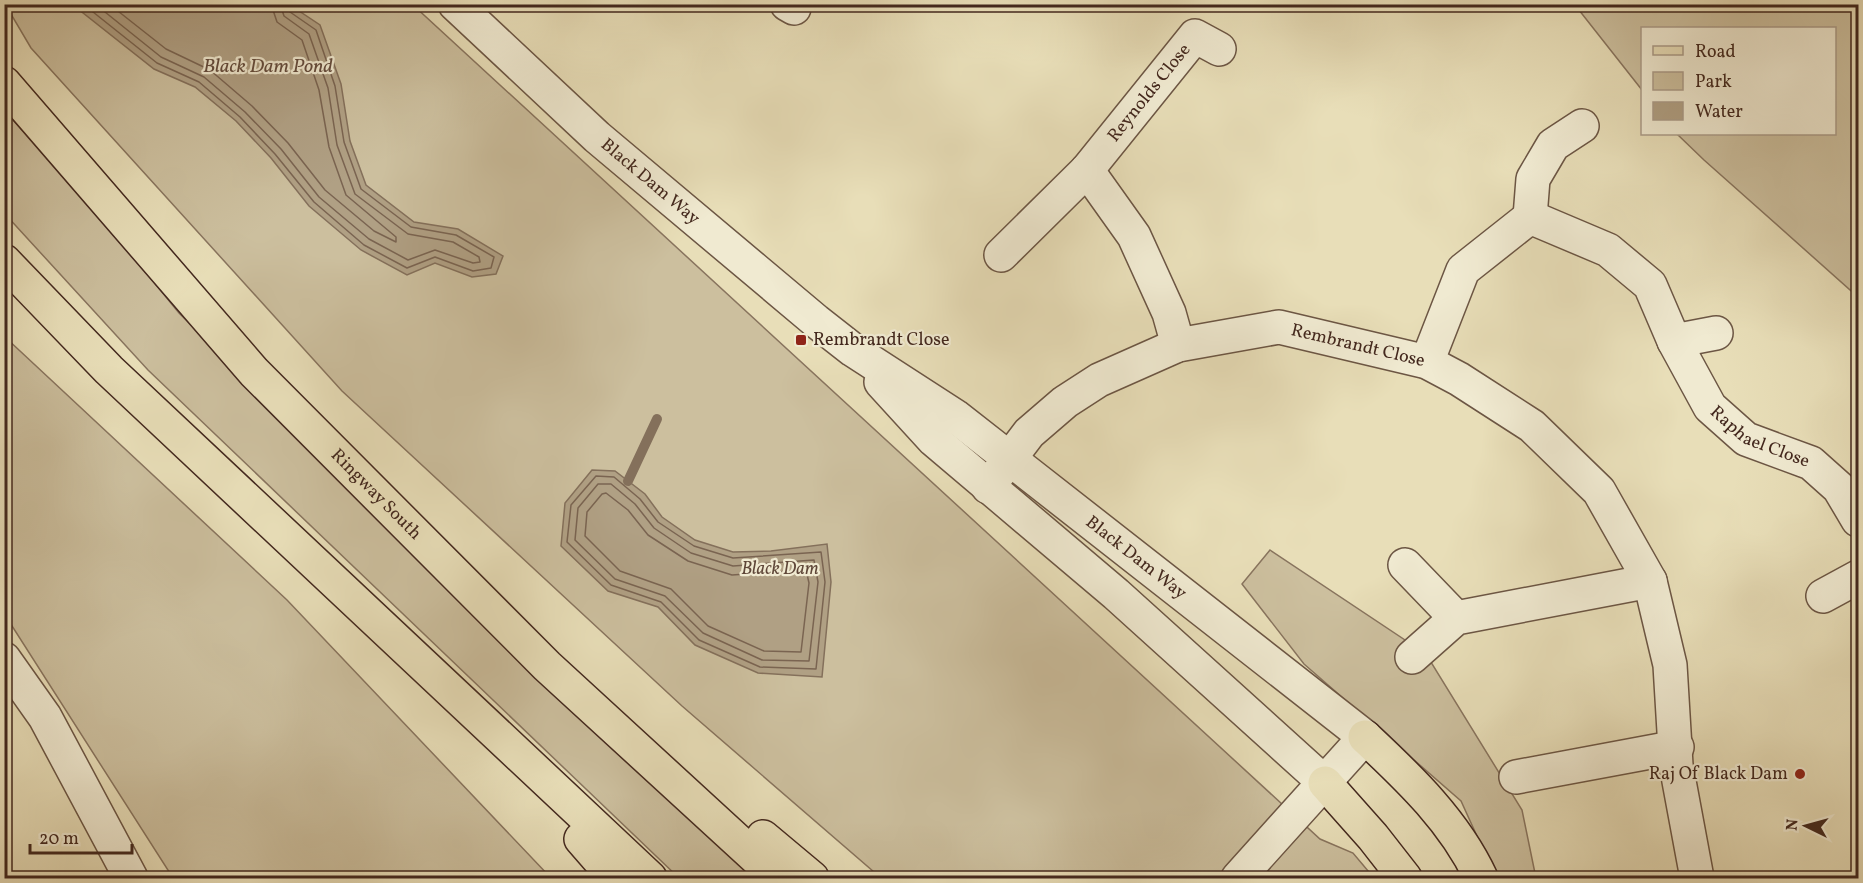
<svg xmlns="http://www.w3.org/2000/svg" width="1863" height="883" font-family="Vollkorn,serif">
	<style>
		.green { fill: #ccbf9e; stroke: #88745e; stroke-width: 1.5 }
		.water { fill: #b0a084; stroke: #84705b; stroke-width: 1.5 }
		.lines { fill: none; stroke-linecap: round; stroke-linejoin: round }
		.shore { stroke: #7a6451; stroke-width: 1.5 }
		.stream { stroke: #84705b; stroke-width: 10 }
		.minor-casing { stroke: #6c5644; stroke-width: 36 }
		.major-casing { stroke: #43281e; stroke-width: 36 }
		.minor { stroke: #f0ead1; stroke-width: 33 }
		.major { stroke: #e8deb8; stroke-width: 33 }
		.poi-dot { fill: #8f2418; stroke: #f0ead1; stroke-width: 2 }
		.labels { text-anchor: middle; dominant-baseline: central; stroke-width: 4.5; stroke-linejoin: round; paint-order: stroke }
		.street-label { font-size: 18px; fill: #43281e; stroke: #f0ead1 }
		.poi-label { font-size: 18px; fill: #43281e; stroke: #f0ead1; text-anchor: start }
		.park-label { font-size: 18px; font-style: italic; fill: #5e4638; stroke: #f0ead1 }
		.water-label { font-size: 20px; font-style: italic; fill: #644c3d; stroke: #f0ead1 }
	</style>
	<rect width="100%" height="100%" fill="#e8deb8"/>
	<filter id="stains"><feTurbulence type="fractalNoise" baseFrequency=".00333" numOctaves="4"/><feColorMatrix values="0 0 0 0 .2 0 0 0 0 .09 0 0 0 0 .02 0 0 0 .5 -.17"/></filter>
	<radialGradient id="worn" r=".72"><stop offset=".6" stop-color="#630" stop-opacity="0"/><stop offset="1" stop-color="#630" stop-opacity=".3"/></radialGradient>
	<g class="green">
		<polygon points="5,4 413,5 1320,839 1353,853 1374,878 881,878 682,706 342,391 31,48"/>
		<polygon points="1575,5 1858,5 1858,297 1704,160 1677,134 1834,134 1834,28 1642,28 1642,90"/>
		<polygon points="4,110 96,211 179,313 753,878 679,878 148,370 5,214"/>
		<polygon points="5,337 287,600 551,878 173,878 5,615"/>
		<polygon points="1270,550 1426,654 1522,810 1536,878 1496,878 1461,801 1304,664 1242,584"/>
	</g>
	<g class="water">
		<polygon points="73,5 290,5 320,25 341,84 350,141 366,185 414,222 458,229 503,256 496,274 472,277 435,263 407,275 361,250 309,206 271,158 236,121 195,87 154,69"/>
		<polygon points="592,470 615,471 645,494 662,517 695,540 733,552 771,551 827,544 831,582 822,677 758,673 695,645 658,607 608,591 561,546 565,503"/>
	</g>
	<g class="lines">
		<g class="shore">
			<polyline points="83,4 157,63 199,82 240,117 275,154 314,202 364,245 407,268 435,257 473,271 491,268 494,257 456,235 411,227 361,189 344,142 335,86 316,30 290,12 288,4"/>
			<polyline points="95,4 161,57 204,77 245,112 281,149 319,197 369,239 408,260 435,250 473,263 480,262 479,257 453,242 408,234 355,194 337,145 328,88 309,34 284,16 280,4"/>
			<polyline points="109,4 166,49 210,70 252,106 288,143 325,190 374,231 396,242 396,237 346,195 329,147 319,90 302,40 277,22 271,4"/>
			<polygon points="596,476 614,477 640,499 658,522 694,546 733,558 821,552 825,582 816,669 760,667 699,640 661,602 611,585 567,542 571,505"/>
			<polygon points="598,484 611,484 635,504 654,528 691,553 733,566 814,560 818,582 809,661 762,660 703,633 665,596 615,579 575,540 578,508"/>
			<polygon points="606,493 628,510 648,535 688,561 732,575 806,570 809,583 801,652 764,651 708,626 671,589 620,571 585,536 587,512 602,494"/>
		</g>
		<polyline class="stream" points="628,481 657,419"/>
		<g class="minor-casing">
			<g id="minor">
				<path id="s1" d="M455,4L597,137L816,321L853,350L955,416L1365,737L1238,878"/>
				<polyline points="787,4 794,8"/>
				<polyline points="1087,170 1134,236 1169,313 1178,345"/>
				<polyline points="1530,217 1533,179 1553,145 1582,126"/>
				<path id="s2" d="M1001,255L1087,170L1195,36L1219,49"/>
				<polyline points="1674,341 1716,333"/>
				<path id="s3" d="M1427,362L1463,270L1530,217L1608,250L1650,285L1674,341L1710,407L1746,439L1811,463L1839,488L1858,520"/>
				<polyline points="881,382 934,440 1116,594 1325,783"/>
				<path id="s4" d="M988,487L1029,433L1065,402L1099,380L1178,345L1279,327L1427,362L1459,379L1532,426L1599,491L1650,581L1670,665L1676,765L1697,878"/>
				<polyline points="1405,565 1456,618"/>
				<polyline points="1823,596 1858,577"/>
				<polyline points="1412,657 1456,618 1650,581"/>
				<polyline points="4,659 45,717 131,878"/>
				<polyline points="1516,777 1677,747"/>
			</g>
		</g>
		<g class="major-casing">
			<g id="major">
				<path id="s5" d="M4,83L254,372L547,666L778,878"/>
				<polyline points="4,261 109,370 650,878"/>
				<path d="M1365,737C1410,779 1455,822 1481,878"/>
				<polyline points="1325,783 1373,837 1405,878"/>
				<polyline points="763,837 812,878"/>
				<polyline points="581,839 615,878"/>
			</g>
		</g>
		<use href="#minor" class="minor"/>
		<use href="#major" class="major"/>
	</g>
	<g class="poi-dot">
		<rect x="795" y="334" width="12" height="12" rx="3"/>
		<circle cx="1800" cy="774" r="6"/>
	</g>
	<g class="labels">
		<g class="street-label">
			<text stroke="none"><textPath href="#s2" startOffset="220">Reynolds Close</textPath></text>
			<text stroke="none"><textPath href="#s1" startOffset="264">Black Dam Way</textPath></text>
			<text stroke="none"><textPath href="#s4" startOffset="426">Rembrandt Close</textPath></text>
			<text stroke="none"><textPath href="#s3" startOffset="519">Raphael Close</textPath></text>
			<text stroke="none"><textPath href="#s5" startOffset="555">Ringway South</textPath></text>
			<text stroke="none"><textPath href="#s1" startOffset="879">Black Dam Way</textPath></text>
		</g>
		<g class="poi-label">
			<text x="813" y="340">Rembrandt Close</text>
			<text x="1788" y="774" text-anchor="end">Raj Of Black Dam</text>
		</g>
		<g class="park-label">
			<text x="780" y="569">Black Dam</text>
		</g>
		<g class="water-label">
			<text x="268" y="67">Black Dam Pond</text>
		</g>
	</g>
	<rect width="1863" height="883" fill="none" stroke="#e8deb8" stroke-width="24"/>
	<rect x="6" y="6" width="1851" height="871" fill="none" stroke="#43281e" stroke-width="3"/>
	<rect x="12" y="12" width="1839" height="859" fill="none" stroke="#43281e" stroke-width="1.5"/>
	<rect x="1641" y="27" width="195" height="108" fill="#f0ead1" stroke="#ab9c89" stroke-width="1.5"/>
	<rect x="1653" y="46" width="30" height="9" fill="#e8deb8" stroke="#ab9c89" stroke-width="1.5"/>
	<text x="1695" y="57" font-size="18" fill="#43281e">Road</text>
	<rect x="1653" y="72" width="30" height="18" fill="#ccbf9e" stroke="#ab9c89" stroke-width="1.5"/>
	<text x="1695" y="87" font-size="18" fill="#43281e">Park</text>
	<rect x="1653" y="102" width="30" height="18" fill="#b0a084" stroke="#ab9c89" stroke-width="1.5"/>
	<text x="1695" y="117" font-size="18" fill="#43281e">Water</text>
	<g transform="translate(1806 826) rotate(275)" stroke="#f0ead1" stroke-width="4.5" paint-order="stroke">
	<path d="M0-4.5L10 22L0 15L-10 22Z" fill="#43281e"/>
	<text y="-9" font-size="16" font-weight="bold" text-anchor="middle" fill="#43281e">N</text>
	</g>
	<path d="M30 844v9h102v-9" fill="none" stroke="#43281e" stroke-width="3"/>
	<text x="39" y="844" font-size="18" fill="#43281e" stroke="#f0ead1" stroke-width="4.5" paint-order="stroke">20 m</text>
	<rect width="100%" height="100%" filter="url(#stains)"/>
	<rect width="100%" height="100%" fill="url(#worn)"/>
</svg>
